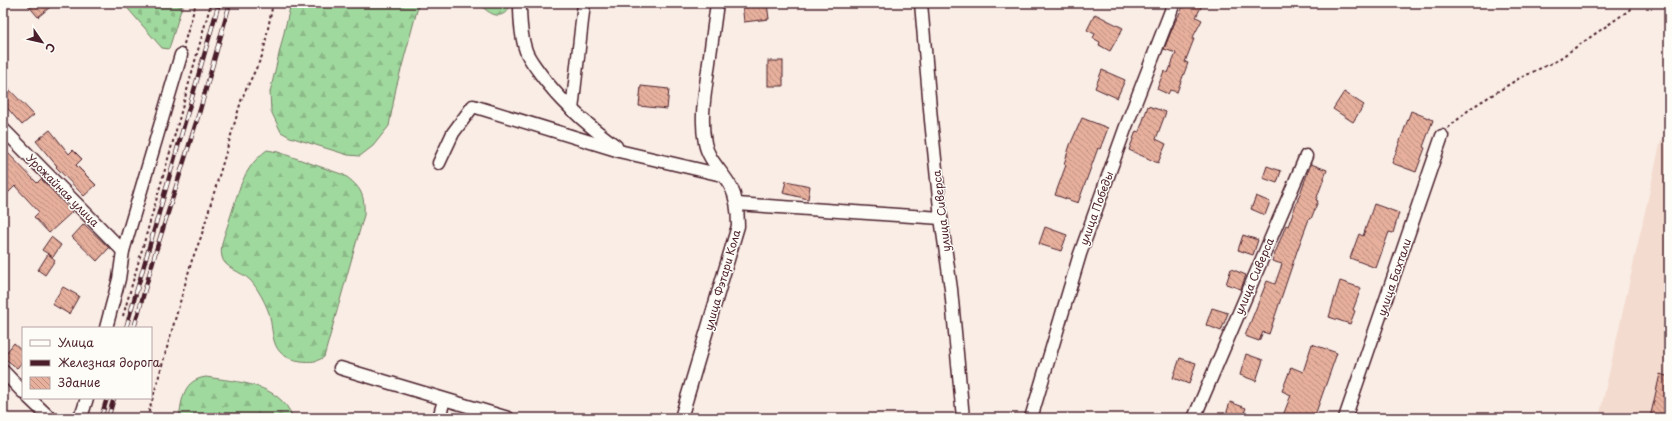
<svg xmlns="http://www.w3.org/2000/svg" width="1672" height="421" font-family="'Playpen Sans',sans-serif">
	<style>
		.built { fill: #f4dbcf }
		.forest { fill: url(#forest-firs); stroke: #757c64 }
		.cemetery { fill: url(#cemetery-stones); stroke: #757c64 }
		.building { fill: url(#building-back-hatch); stroke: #4a1f2b }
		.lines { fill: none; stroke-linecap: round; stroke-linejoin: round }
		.minor-casing { stroke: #4a1f2b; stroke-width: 15 }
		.path { stroke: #4a1f2b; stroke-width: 2; stroke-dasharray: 3 3; stroke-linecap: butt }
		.minor { stroke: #fdfcf7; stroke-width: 12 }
		.rail-casing { stroke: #4a1f2b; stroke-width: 4.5 }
		.rail { stroke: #fdfcf7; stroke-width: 3; stroke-dasharray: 9; stroke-linecap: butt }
		.labels { text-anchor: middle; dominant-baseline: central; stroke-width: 3; stroke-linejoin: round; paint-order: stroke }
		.street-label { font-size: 11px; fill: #4a1f2b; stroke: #fdfcf7 }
	</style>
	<defs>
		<pattern id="forest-firs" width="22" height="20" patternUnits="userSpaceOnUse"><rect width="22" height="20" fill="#a0d99e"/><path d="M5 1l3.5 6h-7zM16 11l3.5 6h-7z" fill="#8bba88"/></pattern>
		<pattern id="cemetery-stones" width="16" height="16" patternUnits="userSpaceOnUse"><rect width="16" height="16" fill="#a0d99e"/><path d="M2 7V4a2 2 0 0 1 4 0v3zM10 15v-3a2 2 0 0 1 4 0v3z" fill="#8bba88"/></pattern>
		<pattern id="building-back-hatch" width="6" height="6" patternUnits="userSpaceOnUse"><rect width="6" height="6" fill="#e7b09d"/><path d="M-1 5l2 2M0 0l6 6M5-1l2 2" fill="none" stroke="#bd8f80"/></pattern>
	</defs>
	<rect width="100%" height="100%" fill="#f9ede5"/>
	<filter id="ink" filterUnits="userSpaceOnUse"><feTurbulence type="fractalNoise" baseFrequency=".025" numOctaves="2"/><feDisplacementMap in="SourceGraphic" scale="8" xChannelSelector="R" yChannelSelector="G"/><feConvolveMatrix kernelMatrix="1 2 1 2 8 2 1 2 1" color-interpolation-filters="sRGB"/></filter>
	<g filter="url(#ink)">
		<polygon class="built" points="1661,140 1669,141 1669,418 1599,418"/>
		<g class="forest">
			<polygon points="291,3 419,3 396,88 389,126 373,146 360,156 348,155 290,137 281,132 271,111 270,92"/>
			<path d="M479,3H511C504,23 489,15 479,3Z"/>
			<path d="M267,150L278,152L344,175C361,187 365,195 364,215L324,357C317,362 310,362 301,361C272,357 274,340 270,317C268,308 262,297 257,289C255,286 252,282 250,280C242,272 224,268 222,257C219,245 226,232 229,221C238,194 242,168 267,150Z"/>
			<path d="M206,377C237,382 280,383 293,418H179C182,399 183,380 206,377Z"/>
		</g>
		<polygon class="cemetery" points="123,3 183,3 169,49 162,48"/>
		<g class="building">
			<polygon points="26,3 55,3 38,17"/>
			<polygon points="742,3 767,3 769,19 744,22"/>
			<polygon points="1185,3 1203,3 1196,17 1202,20 1192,39 1194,39 1185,62 1188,63 1177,92 1170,90 1168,94 1157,89 1164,71 1168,73 1176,53 1164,49 1175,22"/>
			<polygon points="1095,14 1123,28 1110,51 1099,45 1100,42 1093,38 1095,34 1087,30"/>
			<rect x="768" y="61" width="15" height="25"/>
			<polygon points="1102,70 1125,80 1117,98 1095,88"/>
			<polygon points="3,83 34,115 22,125 3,103"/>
			<polygon points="641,86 669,89 667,109 639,106"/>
			<polygon points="1344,92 1364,105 1353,122 1333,109"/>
			<polygon points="1148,106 1166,112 1156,139 1166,144 1158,163 1129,150 1136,131 1139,132"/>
			<polygon points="1411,111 1433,120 1423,147 1425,148 1416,172 1392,163"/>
			<polygon points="1082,118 1108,128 1100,149 1098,148 1078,203 1055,195 1066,165 1064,164 1070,145"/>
			<polygon points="50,130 69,154 73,150 82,159 76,165 96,185 84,196 56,167 57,166 36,141"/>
			<polygon points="3,148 37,183 41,179 72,212 49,233 34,217 39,212 15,186 3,198"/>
			<polygon points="1311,164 1327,170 1316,200 1318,201 1311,219 1309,219 1297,251 1269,334 1263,332 1259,341 1245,336 1267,281 1275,284 1282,264 1272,261 1286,225 1288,226"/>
			<polygon points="1267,166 1281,171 1277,183 1263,178"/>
			<polygon points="786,181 810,186 808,199 783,193"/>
			<polygon points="1256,196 1270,202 1265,215 1251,209"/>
			<polygon points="1374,204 1399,213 1393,233 1389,232 1376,268 1350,258 1359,234 1363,236"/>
			<polygon points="84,224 109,248 97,261 72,237"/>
			<polygon points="1045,227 1067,235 1061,251 1039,244"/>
			<polygon points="1243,235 1258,240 1253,255 1238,250"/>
			<polygon points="51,237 61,245 53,257 42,250"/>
			<polygon points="48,254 55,260 45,275 38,270"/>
			<polygon points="1231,269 1246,275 1241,289 1226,284"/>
			<polygon points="1340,281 1361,288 1353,310 1355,311 1350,324 1329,317"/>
			<polygon points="63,287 79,296 69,314 52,304"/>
			<polygon points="1212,308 1228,313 1221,331 1206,325"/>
			<polygon points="14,343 23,351 23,361 17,368 3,357"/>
			<polygon points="1312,344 1337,353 1314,418 1282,418 1291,395 1282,391 1291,367 1303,372"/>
			<polygon points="1246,354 1263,360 1256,381 1240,375"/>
			<polygon points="1180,358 1196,363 1189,384 1173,378"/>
			<polygon points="1660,374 1669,377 1669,418 1650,418"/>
			<polygon points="1230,402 1246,408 1242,418 1225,418"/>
		</g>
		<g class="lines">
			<g class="minor-casing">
				<g id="minor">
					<path d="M520,3C520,19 521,37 526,51C529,59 535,66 539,72C560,101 587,125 616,146"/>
					<polyline points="921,3 931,120 941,218 951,289 963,418"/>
					<polyline points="572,110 584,3"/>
					<polyline points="3,129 123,251"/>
					<polyline points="439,163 453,133 473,106 623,152 722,175"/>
					<polyline points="737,204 941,218"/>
					<polyline points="106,328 119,279 123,251 181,55"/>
					<polyline points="340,368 508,418"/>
					<polyline points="3,371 23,392"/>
					<polyline points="29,398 50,418"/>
					<polyline points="78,418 83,411 87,398"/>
					<polyline points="439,418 444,400"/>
					<path d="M681,418L738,226C738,212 737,199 731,187C723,172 708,160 705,143C700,119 705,93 708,70C711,47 714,25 717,3"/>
					<polyline points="1031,418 1080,254 1125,129 1174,3"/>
					<polyline points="1194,418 1306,156"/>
					<polyline points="1345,418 1442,136"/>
				</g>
			</g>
			<g class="path">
				<polyline points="184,44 196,3"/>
				<polyline points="1448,128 1471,108 1518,79 1556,61 1628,11 1636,3"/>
				<polyline points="123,316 172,145 211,3"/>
				<polyline points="147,418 192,260 201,237 242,98 263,54 273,3"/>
			</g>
			<use href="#minor" class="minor"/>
			<g class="rail-casing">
				<g id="rail">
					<polyline points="126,328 219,3"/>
					<polyline points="134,328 155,254 200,110 230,3"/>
					<polyline points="101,418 107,398"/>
					<polyline points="108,418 114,398"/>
				</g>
			</g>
			<use href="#rail" class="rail"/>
		</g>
	</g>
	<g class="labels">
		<g class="street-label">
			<text transform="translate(63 190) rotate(45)">Урожайная улица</text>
			<text transform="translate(1096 208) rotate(-70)">улица Победы</text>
			<text transform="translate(941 211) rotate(-97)">улица Сиверса</text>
			<text transform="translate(1254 276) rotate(-67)">улица Сиверса</text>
			<text transform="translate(1394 277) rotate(-71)">улица Бахтали</text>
			<text transform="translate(722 280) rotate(-74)">улица Фэтари Кола</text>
		</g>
	</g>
	<rect width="1672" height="421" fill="none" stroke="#fdfcf7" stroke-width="16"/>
	<rect x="8" y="8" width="1656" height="405" fill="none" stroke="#4a1f2b" stroke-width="1.5" filter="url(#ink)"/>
	<rect x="22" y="327" width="130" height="72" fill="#fdfcf7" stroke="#b5a4a5"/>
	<rect x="30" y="340" width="20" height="6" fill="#fdfcf7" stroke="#b5a4a5"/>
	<text x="58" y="347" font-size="12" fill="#4a1f2b">Улица</text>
	<rect x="30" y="360" width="20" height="6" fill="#4a1f2b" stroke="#b5a4a5"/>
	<text x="58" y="367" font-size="12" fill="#4a1f2b">Железная дорога</text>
	<rect x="30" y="377" width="20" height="12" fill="url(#building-back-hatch)" stroke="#b5a4a5"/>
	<text x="58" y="387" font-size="12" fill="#4a1f2b">Здание</text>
	<g transform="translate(42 42) rotate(124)" stroke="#fdfcf7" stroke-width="3" paint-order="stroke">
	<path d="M0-3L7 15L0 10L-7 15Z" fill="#4a1f2b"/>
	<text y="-6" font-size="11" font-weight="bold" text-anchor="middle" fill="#4a1f2b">С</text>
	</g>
</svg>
